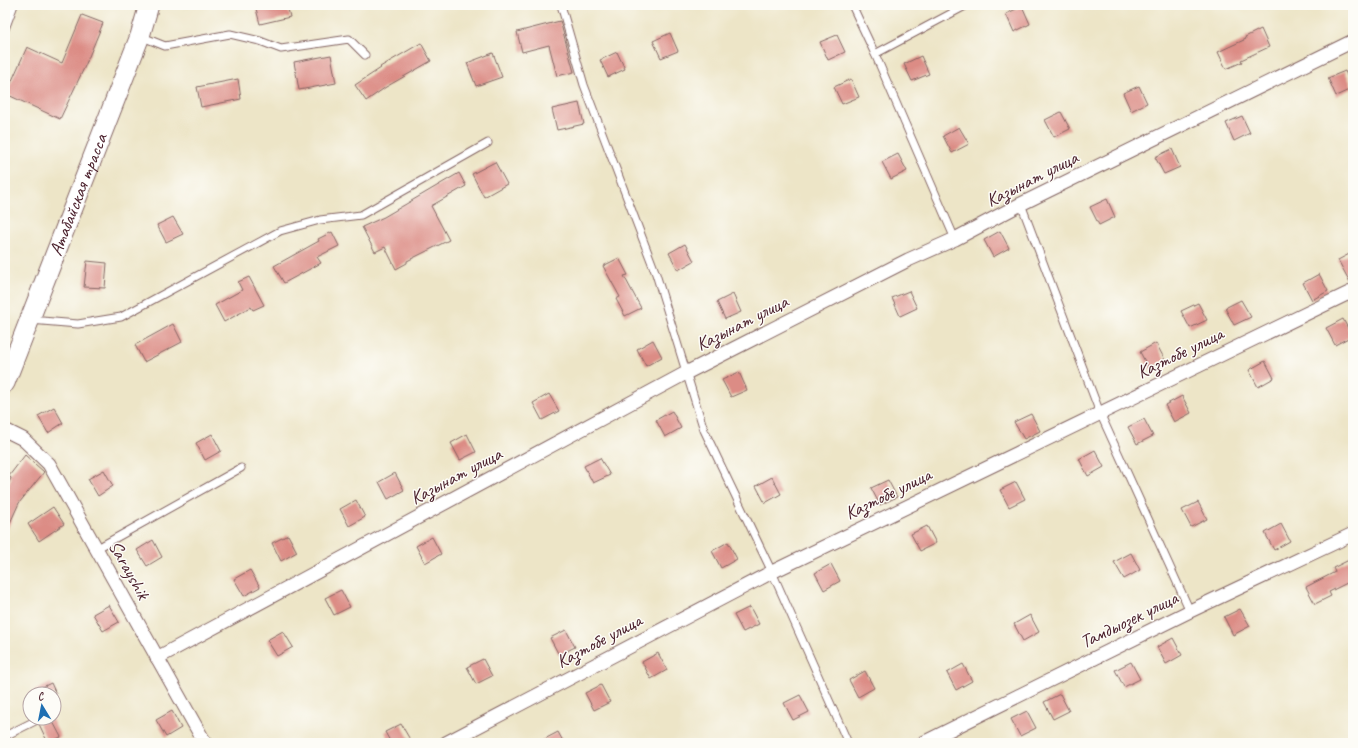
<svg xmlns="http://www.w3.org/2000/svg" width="1358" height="748" font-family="Caveat,sans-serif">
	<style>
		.building { fill: #dc8c85 }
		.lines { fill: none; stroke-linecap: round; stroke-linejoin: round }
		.service-casing { stroke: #836462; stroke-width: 9 }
		.minor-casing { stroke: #836462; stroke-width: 15 }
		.secondary-casing { stroke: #836462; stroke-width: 21 }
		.service { stroke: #fff; stroke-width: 7 }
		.minor { stroke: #fff; stroke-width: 13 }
		.secondary { stroke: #fff; stroke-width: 19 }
		.labels { text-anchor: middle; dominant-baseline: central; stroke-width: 3; stroke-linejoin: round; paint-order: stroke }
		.street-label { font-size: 19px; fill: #4a1f2b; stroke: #fdfcf7 }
	</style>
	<rect width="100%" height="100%" fill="#fdfcf7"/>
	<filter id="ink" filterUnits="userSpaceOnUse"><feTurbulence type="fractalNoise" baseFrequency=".025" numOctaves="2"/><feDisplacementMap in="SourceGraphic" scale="8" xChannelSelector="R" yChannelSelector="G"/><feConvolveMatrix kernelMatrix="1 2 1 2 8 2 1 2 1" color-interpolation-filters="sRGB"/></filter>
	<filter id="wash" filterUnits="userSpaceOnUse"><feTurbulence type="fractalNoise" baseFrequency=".012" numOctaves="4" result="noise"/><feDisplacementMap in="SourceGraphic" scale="16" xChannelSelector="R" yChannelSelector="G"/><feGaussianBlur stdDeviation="0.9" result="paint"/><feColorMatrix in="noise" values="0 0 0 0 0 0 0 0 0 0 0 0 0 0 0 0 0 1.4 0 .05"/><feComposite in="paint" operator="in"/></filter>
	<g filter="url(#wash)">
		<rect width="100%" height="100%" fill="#ede5c7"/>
		<g id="blocks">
			<g class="building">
				<polygon points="255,5 287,5 290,17 260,24"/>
				<polygon points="1022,6 1030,24 1014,32 1006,14"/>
				<polygon points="82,15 103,23 85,66 60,119 6,94 27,47 62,63"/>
				<polygon points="560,21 574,72 557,76 549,45 522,52 517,32"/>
				<polygon points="1261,29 1269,47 1241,60 1242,62 1226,69 1218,52 1246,39 1245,37"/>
				<polygon points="670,33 678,51 661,58 653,41"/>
				<polygon points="837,35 845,52 828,60 820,42"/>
				<polygon points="421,43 431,61 386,87 366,101 355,85 381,68 380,67"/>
				<polygon points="617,52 625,69 608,77 600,60"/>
				<polygon points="493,53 502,77 476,86 467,63"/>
				<polygon points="331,55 336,83 299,90 294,62"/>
				<polygon points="921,56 929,74 912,81 904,64"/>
				<polygon points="1345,71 1353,88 1336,96 1328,78"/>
				<polygon points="238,79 241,99 201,107 197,87"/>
				<polygon points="851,79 859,97 842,104 834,87"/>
				<polygon points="1139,86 1147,103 1131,111 1123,93"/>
				<polygon points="579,103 584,124 557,130 552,109"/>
				<polygon points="1061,112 1070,129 1054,137 1045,120"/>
				<polygon points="1242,116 1250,133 1234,141 1226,123"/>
				<polygon points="959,127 969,144 952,153 943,136"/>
				<polygon points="1172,149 1180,167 1164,174 1155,157"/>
				<polygon points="898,154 907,171 891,179 882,162"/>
				<polygon points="495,162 507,184 484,197 472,174"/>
				<polygon points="459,173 466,186 431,206 449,240 407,261 407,263 396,269 385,247 375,252 362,227 384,217"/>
				<polygon points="1107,199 1115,217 1099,225 1090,207"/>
				<polygon points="173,217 183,234 166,242 157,225"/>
				<polygon points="1000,231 1009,248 993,257 984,240"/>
				<polygon points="332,232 339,246 317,257 321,263 284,283 274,266 319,241 318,239"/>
				<polygon points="685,244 694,261 678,270 669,253"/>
				<polygon points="1353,252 1353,283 1351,284 1338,260"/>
				<polygon points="619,258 628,275 624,276 641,308 625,316 616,299 620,297 603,266"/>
				<polygon points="87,261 107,263 105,288 84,287"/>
				<polygon points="1319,274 1328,291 1312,300 1303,283"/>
				<polygon points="249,277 264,305 253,310 251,307 224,322 215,305 242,290 238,282"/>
				<polygon points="909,291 917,308 900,316 892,298"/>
				<polygon points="733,294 741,312 725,319 717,302"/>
				<polygon points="1241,300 1251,317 1234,325 1225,308"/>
				<polygon points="1198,303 1207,320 1190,328 1181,311"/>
				<polygon points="1343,319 1352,336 1335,345 1326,328"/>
				<polygon points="173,324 182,342 144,362 135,345"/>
				<polygon points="653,340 662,357 646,366 637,349"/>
				<polygon points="1156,343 1165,360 1149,369 1140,352"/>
				<polygon points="1265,361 1274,378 1258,387 1249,370"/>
				<polygon points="739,372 747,390 731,397 722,380"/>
				<polygon points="549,394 559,411 542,420 533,403"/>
				<polygon points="1182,396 1191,413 1174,422 1165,405"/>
				<polygon points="54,407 63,423 48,433 38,416"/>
				<polygon points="672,411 681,428 665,437 656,420"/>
				<polygon points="1031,414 1040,431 1024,439 1014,422"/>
				<polygon points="1144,419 1153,436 1137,444 1128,427"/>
				<polygon points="212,434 221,451 205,460 196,443"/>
				<polygon points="467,434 476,452 460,460 451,443"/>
				<polygon points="1095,450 1104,467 1088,476 1079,459"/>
				<polygon points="25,455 44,472 19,503 5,534 5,491 11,478 9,476"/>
				<polygon points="600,458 610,475 593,483 584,466"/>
				<polygon points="104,470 113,486 98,496 88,479"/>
				<polygon points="395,473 404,490 388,499 379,482"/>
				<polygon points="772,477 781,494 765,503 756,486"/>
				<polygon points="888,480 897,497 880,505 871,488"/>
				<polygon points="1016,482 1025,499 1009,507 1000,490"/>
				<polygon points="356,500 365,517 349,526 340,509"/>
				<polygon points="1198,502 1207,519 1191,527 1182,510"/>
				<polygon points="53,507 64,524 39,541 28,524"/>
				<polygon points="1281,524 1290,541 1274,550 1265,533"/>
				<polygon points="927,526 936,543 920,551 911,534"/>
				<polygon points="288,535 297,552 281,561 272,543"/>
				<polygon points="432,537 441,554 425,563 416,546"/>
				<polygon points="153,540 162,557 147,566 137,550"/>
				<polygon points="728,542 737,559 721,568 712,551"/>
				<polygon points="1131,553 1140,570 1124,579 1114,562"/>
				<polygon points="1349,560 1353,567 1353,580 1329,592 1331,596 1315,604 1306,587 1335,572 1333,568"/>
				<polygon points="831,564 840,581 824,590 815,573"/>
				<polygon points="250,570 260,587 244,596 234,579"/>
				<polygon points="341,590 350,607 334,615 325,598"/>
				<polygon points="109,605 119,622 103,631 93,614"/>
				<polygon points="750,607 759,624 743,632 734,615"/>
				<polygon points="1240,609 1250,626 1233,635 1224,617"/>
				<polygon points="1030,615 1039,632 1023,641 1014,624"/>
				<polygon points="566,630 575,647 559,655 550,638"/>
				<polygon points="283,631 293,647 277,656 267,640"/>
				<polygon points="1173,638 1182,655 1166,664 1157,647"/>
				<polygon points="658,653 667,670 651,679 642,662"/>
				<polygon points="483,659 492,676 476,684 467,667"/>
				<polygon points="1131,662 1140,679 1124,687 1115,670"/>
				<polygon points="963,664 972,681 956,690 947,673"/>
				<polygon points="865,671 874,688 858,697 849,680"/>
				<polygon points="51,683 56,694 28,694"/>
				<polygon points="601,685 610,702 594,710 585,693"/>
				<polygon points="1060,694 1069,711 1053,719 1044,702"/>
				<polygon points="800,695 809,712 793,720 784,703"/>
				<polygon points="172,711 181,728 166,737 156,720"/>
				<polygon points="1027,711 1036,728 1020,736 1011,719"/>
				<polygon points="51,718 61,737 48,743 39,724"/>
				<polygon points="401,724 412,743 391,743 385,732"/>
				<polygon points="558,732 564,743 537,743"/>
			</g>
		</g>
	</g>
	<g filter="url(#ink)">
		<use href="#blocks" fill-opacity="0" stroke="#836462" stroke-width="1"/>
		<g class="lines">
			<g class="service-casing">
				<g id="service">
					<polyline points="561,5 584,85 656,274 704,430 772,572 848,743"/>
					<polyline points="852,5 875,54 955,239"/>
					<polyline points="5,29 14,5"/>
					<polyline points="140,36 165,46 230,34 260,41 281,49 349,39 365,55"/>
					<polyline points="875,54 967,5"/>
					<polyline points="1021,204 1100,413 1190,611"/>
					<polyline points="30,320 78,324 121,317 280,231 320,220 361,215 488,143"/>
					<polyline points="96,549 241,468"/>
					<polyline points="54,711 55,711"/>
					<polyline points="5,736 41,718"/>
				</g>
			</g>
			<g class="minor-casing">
				<g id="minor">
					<polyline points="5,430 23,439 49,464 205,743"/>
					<polyline points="157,658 686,373 908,260 955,239 1021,204 1353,41"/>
					<polyline points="446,743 772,572 1353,291"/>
					<polyline points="923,743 1190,611 1353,534"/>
				</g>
			</g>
			<g class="secondary-casing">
				<g id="secondary">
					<path id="s1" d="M5,383L140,36L149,5"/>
				</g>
			</g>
			<use href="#service" class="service"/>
			<use href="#minor" class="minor"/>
			<use href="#secondary" class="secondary"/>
		</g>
	</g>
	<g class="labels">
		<g class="street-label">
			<text transform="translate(1032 179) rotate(-27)">Казынат улица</text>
			<text stroke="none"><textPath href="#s1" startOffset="202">Атабайская трасса</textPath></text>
			<text transform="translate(742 323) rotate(-27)">Казынат улица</text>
			<text transform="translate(1180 353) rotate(-26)">Казтобе улица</text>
			<text transform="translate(456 476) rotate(-28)">Казынат улица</text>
			<text transform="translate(888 494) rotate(-26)">Казтобе улица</text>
			<text transform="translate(129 570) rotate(61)">Sarayshik</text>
			<text transform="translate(1129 620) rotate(-26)">Тамдыозек улица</text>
			<text transform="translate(599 641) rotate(-28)">Казтобе улица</text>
		</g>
	</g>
	<rect width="1358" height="748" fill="none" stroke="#fdfcf7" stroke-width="20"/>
	<g transform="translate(42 706) rotate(350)"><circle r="19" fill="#fdfcf7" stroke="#b5a4a5"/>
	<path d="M0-3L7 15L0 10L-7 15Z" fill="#1f6fb2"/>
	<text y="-6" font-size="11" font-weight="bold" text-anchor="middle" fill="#4a1f2b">С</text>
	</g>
</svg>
